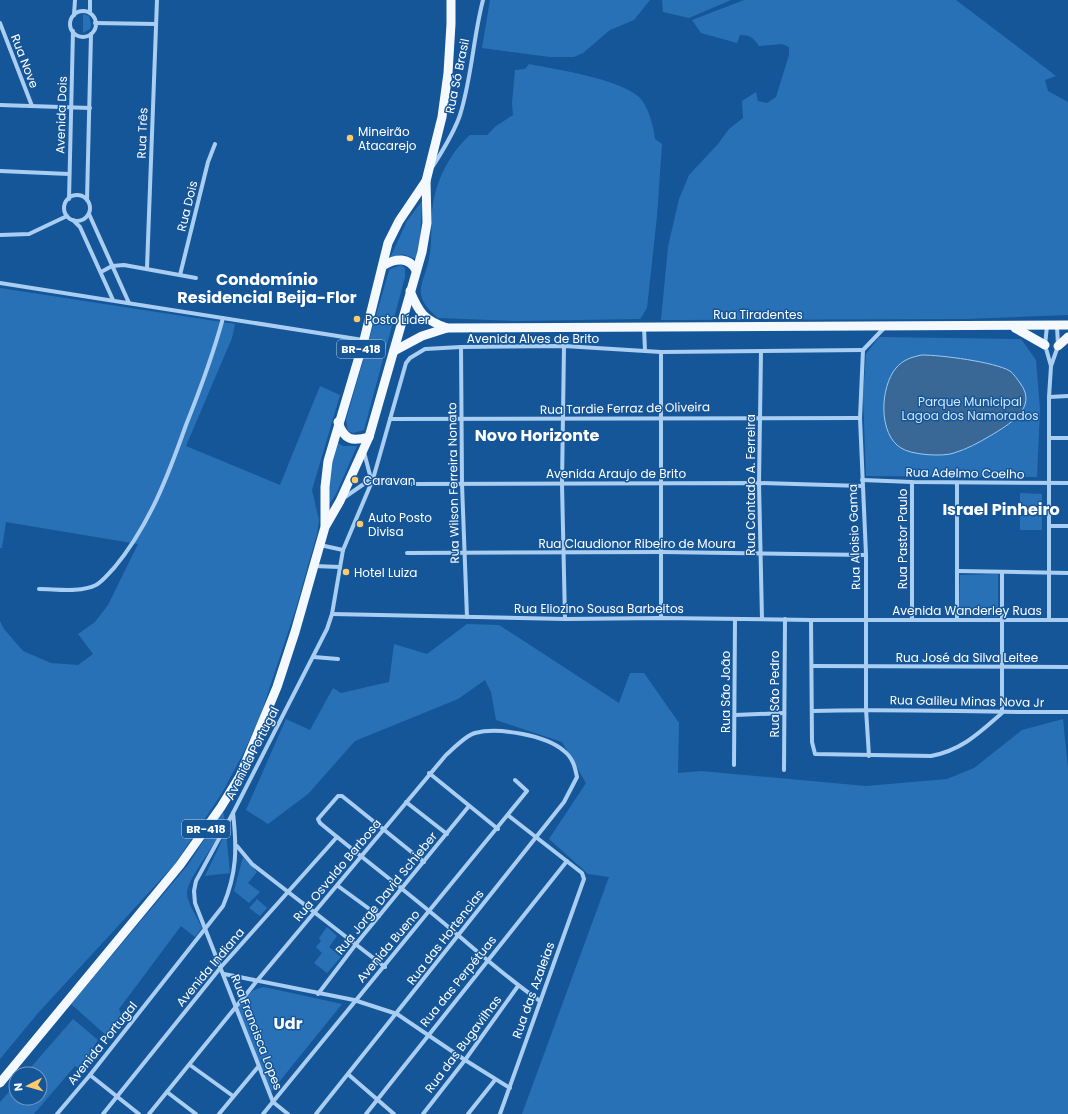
<svg xmlns="http://www.w3.org/2000/svg" width="1068" height="1114" font-family="Poppins,sans-serif">
	<style>
		.green { fill: #2971b6 }
		.water { fill: #396897; stroke: #9bcaf5 }
		.lines { fill: none; stroke-linecap: round; stroke-linejoin: round }
		.street { stroke: #a9cef2; stroke-width: 4 }
		.primary { stroke: #f4f9ff; stroke-width: 9 }
		.poi-dot { fill: #ffcb6a; stroke: #155699; stroke-width: 1.5 }
		.labels { text-anchor: middle; dominant-baseline: central; stroke-width: 3; stroke-linejoin: round; paint-order: stroke }
		.shield { fill: #155699; stroke: #b9cce0; stroke-width: 1 }
		.shield-label { font-size: 11px; font-weight: bold; fill: #fff }
		.street-label { font-size: 12px; fill: #fff; stroke: #155699 }
		.poi-label { font-size: 12px; fill: #fff; stroke: #155699; text-anchor: start }
		.park-label { font-size: 12px; fill: #d1e7fc; stroke: #155699 }
		.district-label { font-size: 16px; font-weight: bold; fill: #fff; stroke: #155699 }
	</style>
	<rect width="100%" height="100%" fill="#155699"/>
	<g class="green">
		<polygon points="490,0 650,0 634,20 610,30 583,53 574,57 550,57 482,48"/>
		<polygon points="662,0 731,0 689,18 663,12"/>
		<path d="M744,0H956L1056,76L1045,80L1048,91L1068,102V315L967,319L661,320L668,247L679,199L689,175L718,144L729,129L743,118L742,101L756,92L758,101L767,103L776,97L789,55V47L782,44L759,46C754,38 750,35 740,35L737,43L701,33L692,20Z"/>
		<polygon points="83,14 89,16 91,25 90,29 83,33"/>
		<path d="M529,64C558,70 617,78 639,97C648,105 654,128 655,139L662,144L657,216L647,308L640,319L516,321L438,318C430,311 423,305 421,294C419,286 428,268 429,259C433,240 430,221 433,204C437,178 451,152 470,135H487L496,126L513,115L512,103L515,70L525,69Z"/>
		<polygon points="422,201 420,241 416,259 402,254 390,258 407,221"/>
		<polygon points="401,265 405,268 405,277 364,430 353,433 348,431 346,420 388,274 390,269"/>
		<polygon points="0,288 235,324 232,338 186,446 280,485 320,386 340,395 312,490 319,520 317,534 296,608 261,714 243,754 222,793 175,864 38,1013 0,1059 0,621 4,629 23,651 51,663 78,665 93,654 78,634 95,622 108,605 138,544 6,522 2,548 0,548"/>
		<polygon points="879,337 1021,339 1036,360 1040,410 1037,477 866,476 863,396 866,354"/>
		<polygon points="336,442 343,446 357,446 336,494 328,506 330,465"/>
		<polygon points="1020,493 1042,494 1042,530 1020,530"/>
		<polygon points="998,574 998,617 959,616 960,575"/>
		<polygon points="467,624 499,625 619,703 630,673 644,673 679,723 678,773 701,771 866,786 947,779 974,768 1022,730 1063,719 1068,769 1068,1114 522,1114 609,877 588,874 549,839 586,783 562,742 496,720 491,692 485,680 458,699 355,741 308,794 268,824 246,810 286,719 310,730 333,688 341,693 389,682 394,644 427,654"/>
		<path d="M223,811C224,814 225,820 224,823C219,842 186,879 187,894C188,905 198,918 202,928L195,937L181,926L119,1009L121,1015L108,1037L71,1004L187,866Z"/>
		<polygon points="226,832 230,873 205,876"/>
		<polygon points="243,857 257,872 248,883 260,892 249,903 234,891"/>
		<polygon points="257,899 267,908 260,916 249,908"/>
		<polygon points="327,927 337,936 329,947 341,957 327,973 314,963 322,953 316,947 321,941 319,938"/>
		<path d="M264,987L342,1004L271,1092L238,1009C242,997 252,989 264,987Z"/>
		<polygon points="73,1019 98,1040 90,1052 97,1057 82,1071 75,1066 34,1114 0,1114 0,1102 16,1084 16,1098 40,1098 40,1074 25,1074"/>
	</g>
	<path class="water" d="M922,355C941,355 995,362 1010,371C1014,374 1017,379 1020,383C1039,408 1008,425 990,436C978,443 967,449 954,453C943,457 911,455 901,448C878,434 880,387 896,368C903,360 911,357 922,355Z"/>
	<g class="lines">
		<g class="street">
			<circle cx="83" cy="24" r="13"/>
			<polyline points="90,13 90,0"/>
			<polyline points="74,15 75,0"/>
			<polyline points="0,23 32,106"/>
			<polyline points="95,23 156,24"/>
			<polyline points="0,105 90,108"/>
			<path d="M433,166C443,150 454,133 460,115C472,77 473,38 483,0"/>
			<polyline points="0,171 69,174"/>
			<circle cx="77" cy="208" r="13"/>
			<polyline points="69,199 73,31"/>
			<polyline points="87,200 91,34"/>
			<polyline points="89,214 129,303"/>
			<polyline points="73,220 80,227 113,300"/>
			<polyline points="0,235 29,234 67,216"/>
			<polyline points="147,268 157,0"/>
			<polyline points="101,272 112,266 124,265 196,278"/>
			<polyline points="180,275 208,162 215,144"/>
			<polyline points="0,283 363,340"/>
			<polyline points="1047,326 1045,345 1051,366"/>
			<polyline points="644,327 645,351"/>
			<polyline points="564,346 562,484 565,619"/>
			<polyline points="461,347 462,484 467,617"/>
			<polyline points="761,351 759,483 762,619"/>
			<polyline points="661,352 661,618"/>
			<polyline points="1049,397 1068,396"/>
			<polyline points="390,419 860,418"/>
			<polyline points="1049,438 1068,438"/>
			<polyline points="364,452 371,479"/>
			<polyline points="862,480 912,482 1068,483"/>
			<polyline points="912,482 912,620"/>
			<polyline points="957,483 957,620"/>
			<polyline points="345,497 371,479 412,484 759,483 862,486"/>
			<polyline points="1049,526 1068,526"/>
			<polyline points="320,545 343,550"/>
			<polyline points="407,553 662,552 866,555"/>
			<polyline points="314,566 340,567"/>
			<polyline points="958,571 1068,573"/>
			<path d="M39,589C56,589 80,593 96,585C103,581 108,574 114,568C149,526 168,476 186,425C200,390 213,355 223,318"/>
			<polyline points="332,614 565,619 661,618 811,620 1068,620"/>
			<path d="M811,620L812,742L815,754L931,756C962,750 979,733 1002,713V572"/>
			<polyline points="1049,620 1049,397 1051,366 1058,346 1057,326"/>
			<polyline points="314,657 338,659"/>
			<polyline points="812,666 1068,667"/>
			<path d="M812,711C897,708 983,713 1068,712"/>
			<polyline points="735,715 784,713"/>
			<polyline points="869,756 866,709 866,555 860,418 863,350 885,327"/>
			<polyline points="734,765 735,619"/>
			<polyline points="784,770 785,619"/>
			<polyline points="429,773 498,829"/>
			<polyline points="406,802 447,834"/>
			<polyline points="237,846 252,864 385,967"/>
			<path d="M424,862L342,796H338L318,819L320,823C366,861 414,897 459,936C486,959 511,981 540,1001"/>
			<polyline points="338,886 379,916"/>
			<polyline points="224,974 354,1000 397,1014 465,1060 510,1088"/>
			<polyline points="318,994 356,944 469,806"/>
			<polyline points="190,1065 233,1096"/>
			<polyline points="90,1075 139,1114"/>
			<polyline points="349,1075 394,1114"/>
			<polyline points="167,1092 196,1114"/>
			<path d="M57,1114L90,1075L223,906C237,873 237,848 233,813"/>
			<polyline points="103,1114 221,967 337,837"/>
			<path d="M149,1114L256,982L446,755C454,748 465,736 475,733C498,727 546,735 564,751C573,758 575,767 577,777L564,802L316,1114"/>
			<polyline points="219,1114 258,1067"/>
			<polyline points="263,1114 527,791 515,780"/>
			<polyline points="288,1114 273,1102 195,903 194,891 196,881 233,813 327,629 332,614 343,550 373,479 406,363 410,358 425,349 461,347 564,346 661,352 863,350"/>
			<polyline points="366,1114 567,861"/>
			<polyline points="423,1114 465,1060 518,986"/>
			<polyline points="468,1114 495,1080"/>
			<polyline points="500,1114 584,879 582,873 509,816"/>
		</g>
		<g class="primary">
			<path d="M384,265C396,258 409,257 416,270"/>
			<path d="M410,291C419,313 424,320 447,328"/>
			<polyline points="1015,328 1045,345"/>
			<polyline points="1058,346 1068,337"/>
			<polyline points="394,351 422,336 447,328 1068,325"/>
			<path d="M338,422C344,440 352,442 369,437"/>
			<polyline points="325,525 325,487 328,461 364,340 388,243 399,221 426,181"/>
			<polyline points="0,1083 180,865 221,807 240,776 277,687 295,632 325,527 340,501 369,437 422,252 427,223 426,181 442,117 448,73 451,24 451,0"/>
		</g>
	</g>
	<g class="poi-dot">
		<circle cx="350" cy="138" r="4"/>
		<circle cx="357" cy="319" r="4"/>
		<circle cx="355" cy="480" r="4"/>
		<circle cx="360" cy="524" r="4"/>
		<circle cx="346" cy="572" r="4"/>
	</g>
	<g class="labels">
		<g class="shield">
			<rect x="337" y="340" width="48" height="18" rx="3"/>
			<rect x="182" y="820" width="48" height="18" rx="3"/>
		</g>
		<g class="shield-label">
			<text x="361" y="349">BR-418</text>
			<text x="206" y="829">BR-418</text>
		</g>
		<g class="street-label">
			<text transform="translate(25 61) rotate(69)">Rua Nove</text>
			<text transform="translate(457 76) rotate(-78)">Rua Só Brasil</text>
			<text transform="translate(61 115) rotate(-88)">Avenida Dois</text>
			<text transform="translate(142 133) rotate(-88)">Rua Três</text>
			<text transform="translate(187 206) rotate(-76)">Rua Dois</text>
			<text x="758" y="314">Rua Tiradentes</text>
			<text x="533" y="338">Avenida Alves de Brito</text>
			<text transform="translate(625 408) rotate(-1)">Rua Tardie Ferraz de Oliveira</text>
			<text x="616" y="473">Avenida Araujo de Brito</text>
			<text transform="translate(965 473) rotate(1)">Rua Adelmo Coelho</text>
			<text transform="translate(453 483) rotate(-91)">Rua Wilson Ferreira Nonato</text>
			<text transform="translate(750 485) rotate(-90)">Rua Contado A. Ferreira</text>
			<text transform="translate(854 537) rotate(-92)">Rua Aloisio Gama</text>
			<text transform="translate(902 539) rotate(-90)">Rua Pastor Paulo</text>
			<text x="637" y="543">Rua Claudionor Ribeiro de Moura</text>
			<text x="599" y="608">Rua Eliozino Sousa Barbeitos</text>
			<text x="967" y="610">Avenida Wanderley Ruas</text>
			<text x="967" y="657">Rua José da Silva Leitee</text>
			<text transform="translate(725 692) rotate(-90)">Rua São João</text>
			<text transform="translate(774 694) rotate(-90)">Rua São Pedro</text>
			<text transform="translate(967 701) rotate(1)">Rua Galileu Minas Nova Jr</text>
			<text transform="translate(252 753) rotate(-63)">Avenida Portugal</text>
			<text transform="translate(337 870) rotate(-50)">Rua Osvaldo Barbosa</text>
			<text transform="translate(386 893) rotate(-51)">Rua Jorge David Schieber</text>
			<text transform="translate(445 937) rotate(-52)">Rua das Hortencias</text>
			<text transform="translate(388 946) rotate(-50)">Avenida Bueno</text>
			<text transform="translate(210 967) rotate(-50)">Avenida Indiana</text>
			<text transform="translate(458 981) rotate(-51)">Rua das Perpétuas</text>
			<text transform="translate(533 990) rotate(-70)">Rua das Azaleias</text>
			<text transform="translate(257 1032) rotate(69)">Rua Francisca Lopes</text>
			<text transform="translate(102 1043) rotate(-51)">Avenida Portugal</text>
			<text transform="translate(463 1044) rotate(-53)">Rua das Bugavilhas</text>
		</g>
		<g class="poi-label">
			<text x="358" y="131">Mineirão<tspan x="358" dy="14">Atacarejo</tspan></text>
			<text x="365" y="319">Posto Líder</text>
			<text x="363" y="480">Caravan</text>
			<text x="368" y="517">Auto Posto<tspan x="368" dy="14">Divisa</tspan></text>
			<text x="354" y="572">Hotel Luiza</text>
		</g>
		<g class="park-label">
			<text x="970" y="401">Parque Municipal<tspan x="970" dy="14">Lagoa dos Namorados</tspan></text>
		</g>
		<g class="district-label">
			<text x="267" y="279">Condomínio<tspan x="267" dy="18">Residencial Beija-Flor</tspan></text>
			<text x="537" y="435">Novo Horizonte</text>
			<text x="1001" y="509">Israel Pinheiro</text>
			<text x="288" y="1023">Udr</text>
		</g>
	</g>
	<g transform="translate(28 1086) rotate(264)"><circle r="19" fill="#155699" stroke="#739ac2"/>
	<path d="M0-3L7 15L0 10L-7 15Z" fill="#ffcb6a"/>
	<text y="-6" font-size="11" font-weight="bold" text-anchor="middle" fill="#ffffff">N</text>
	</g>
</svg>
